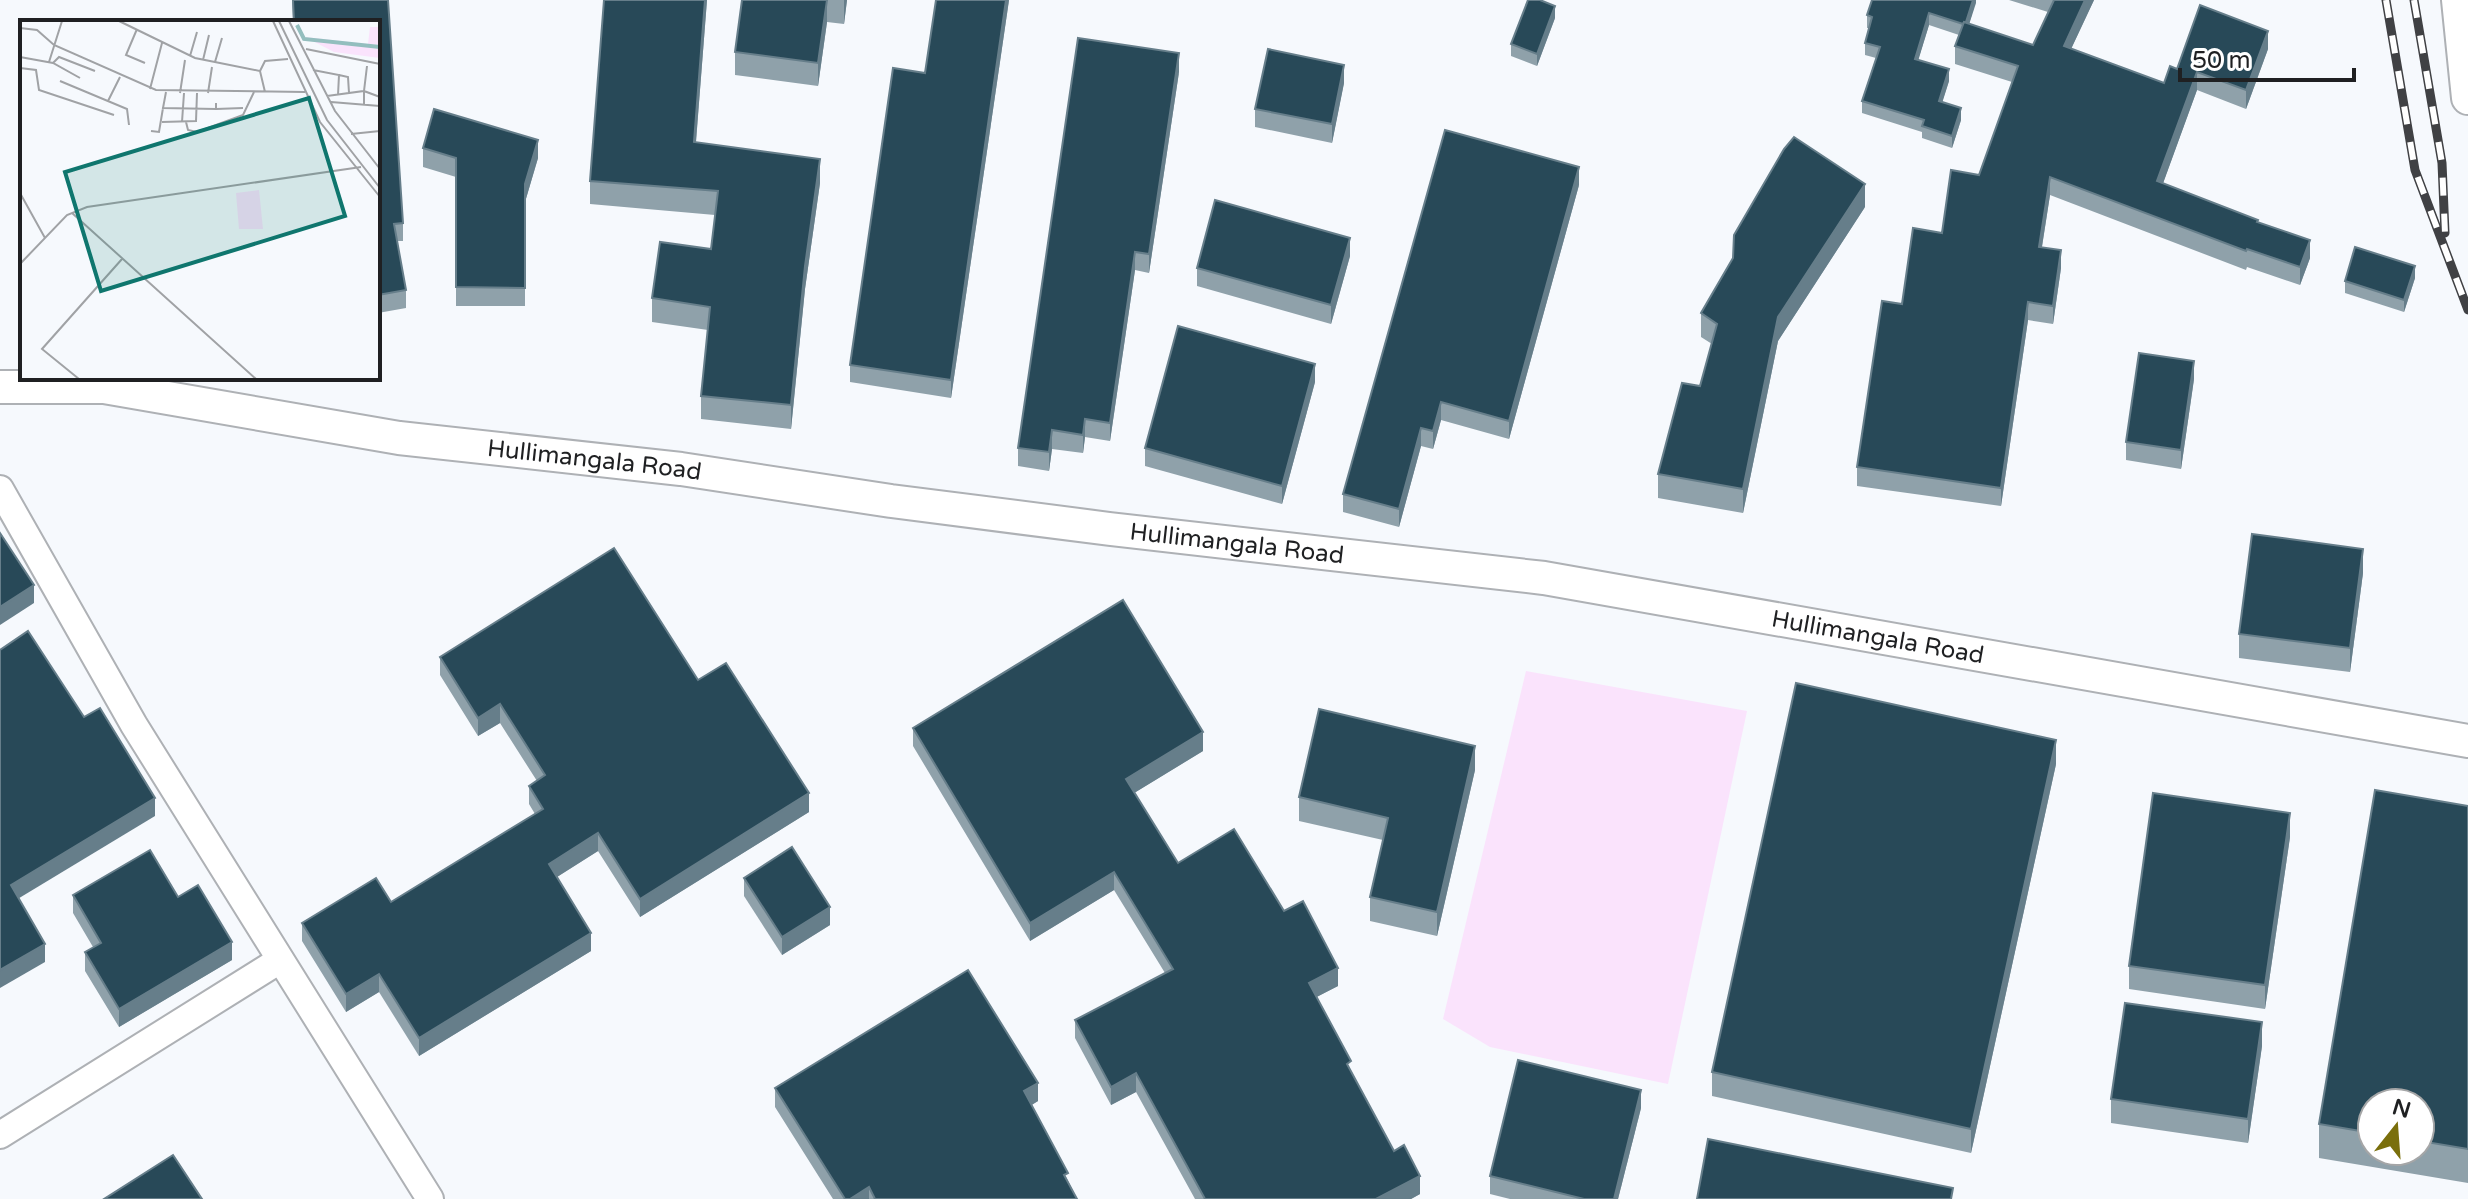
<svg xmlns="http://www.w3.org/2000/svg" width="2468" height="1199" font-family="'Varela Round',sans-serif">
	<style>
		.green { fill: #fae3fc }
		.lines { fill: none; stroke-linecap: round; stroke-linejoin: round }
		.minor-casing { stroke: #aeb1b5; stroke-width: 30 }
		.tertiary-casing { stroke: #aeb1b5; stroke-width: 36 }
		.minor { stroke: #fff; stroke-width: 26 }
		.tertiary { stroke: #fff; stroke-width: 32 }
		.rail-casing { stroke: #404144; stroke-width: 9 }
		.rail { stroke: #fff; stroke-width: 6; stroke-dasharray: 18; stroke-linecap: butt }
		.wall { fill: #8fa1aa; fill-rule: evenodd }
		.shaded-wall { fill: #667e8a }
		.building { fill: #284958; stroke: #667e8a; stroke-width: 2 }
		.labels { text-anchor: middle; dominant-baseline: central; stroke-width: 8; stroke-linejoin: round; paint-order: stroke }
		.street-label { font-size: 24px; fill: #1f2022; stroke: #fff }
		.inset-river { fill: none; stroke: #93bebe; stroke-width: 4 }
		.inset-road { fill: none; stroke: #a0a2a5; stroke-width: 2 }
		.view { fill: #0f766e; fill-opacity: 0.15; stroke: #0f766e; stroke-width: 4 }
		.inset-edge { fill: none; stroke: #1f2022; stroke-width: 4 }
	</style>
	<rect width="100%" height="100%" fill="#f6f9fd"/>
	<polygon class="green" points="1526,671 1747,711 1668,1084 1490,1047 1443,1019"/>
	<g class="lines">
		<g class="minor-casing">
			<g id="minor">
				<polyline points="0,489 134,725 430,1199"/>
				<polyline points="0,1135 280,960"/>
			</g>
		</g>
		<g class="tertiary-casing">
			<g id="tertiary">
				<polyline points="2458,0 2468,98"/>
				<path id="s1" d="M0,387H104L399,438L681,469L891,501L1110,529L1544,578L2468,741"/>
			</g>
		</g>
		<use href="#minor" class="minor"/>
		<use href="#tertiary" class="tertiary"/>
		<g class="rail-casing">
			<g id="rail">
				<polyline points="2386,0 2415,170 2468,310"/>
				<polyline points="2414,0 2442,163 2445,233"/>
			</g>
		</g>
		<use href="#rail" class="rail"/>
	</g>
	<g class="wall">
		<polygon points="292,0 388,0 403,223 403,241 397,241 406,290 406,308 378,313 378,22 293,22"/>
		<polygon points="604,0 707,0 696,142 820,183 805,289 791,429 701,419 701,396 708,330 652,322 652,298 711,249 715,215 590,204 590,181"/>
		<polygon points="742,0 847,0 844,24 827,22 818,86 735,75 735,52"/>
		<polygon points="1009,0 951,398 850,382 850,365 925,73"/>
		<polygon points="1976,0 1969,24 2033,45 2048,12 2009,0 2094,0 2071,49 2164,83 2177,69 2268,49 2246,109 2197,90 2163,183 2258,223 2310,258 2300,285 2247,267 2246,270 2050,195 2042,247 2061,268 2053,324 2028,320 2001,506 1857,486 1857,467 1902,304 1942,233 1979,175 2012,82 1955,64 1955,46 1959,35 1929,25 1918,60 1949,81 1942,102 1961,120 1952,148 1922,138 1922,132 1862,113 1862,101 1876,58 1865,55 1865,43 1869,28 1867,28 1867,15"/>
		<polygon points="1555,18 1537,66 1511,56 1511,44"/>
		<polygon points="1179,72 1149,273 1135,270 1110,441 1085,437 1083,453 1052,449 1049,471 1018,466 1018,448"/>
		<polygon points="1344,83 1332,143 1255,127 1255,109"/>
		<polygon points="423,148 538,158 525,202 525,306 456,306 456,177 423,167"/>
		<polygon points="1579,185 1509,439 1441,420 1433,449 1421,446 1399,527 1343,512 1343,494"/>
		<polygon points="1865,207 1778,341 1743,513 1658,498 1658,474 1700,386 1712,344 1701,337 1701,313"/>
		<polygon points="1350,256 1331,324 1197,286 1197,268"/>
		<polygon points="2415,278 2404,312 2345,293 2345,281"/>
		<polygon points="2194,379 2181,469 2126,460 2126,442"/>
		<polygon points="1315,382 1282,504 1145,466 1145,448"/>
		<polygon points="2363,573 2350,672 2239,658 2239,634"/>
		<polygon points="440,657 698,680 809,812 640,917 598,851 557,877 591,951 419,1056 379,992 346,1012 302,941 302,923 391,902 535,814 529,804 529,786 537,781 500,723 478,736 440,675"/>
		<polygon points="913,728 1203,751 1134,793 1178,863 1284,911 1338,986 1316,997 1351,1071 1394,1151 1420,1194 1411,1199 1195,1199 1136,1092 1111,1105 1075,1038 1075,1020 1165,973 1114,890 1030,941 913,746"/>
		<polygon points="2056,764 1971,1153 1712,1096 1712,1072"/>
		<polygon points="1475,770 1437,936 1370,921 1370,897 1383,840 1299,821 1299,797"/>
		<path d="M2468,806V1183L2319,1158V1124ZM2372,1103H2420V1151H2372Z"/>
		<polygon points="2290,837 2265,1009 2129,989 2129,966"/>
		<polygon points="744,878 830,925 782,955 744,896"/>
		<polygon points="73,895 178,897 232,960 119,1027 85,971 85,952 93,947 73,913"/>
		<polygon points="2262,1046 2248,1143 2111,1123 2111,1099"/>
		<polygon points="775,1088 1038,1101 1031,1105 1077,1199 833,1199 775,1107"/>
		<polygon points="1641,1108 1618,1199 1510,1199 1490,1194 1490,1176"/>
	</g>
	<g class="shaded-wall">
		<polygon points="705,0 707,0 694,166 694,142"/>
		<polygon points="827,0 827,22 818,86 818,63"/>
		<polygon points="844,0 847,0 844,24"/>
		<polygon points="1006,0 1009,0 951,398 951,380"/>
		<polygon points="1973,0 1976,0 1976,3 1965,37 1965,25"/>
		<polygon points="2085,0 2094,0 2064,64 2064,46"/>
		<polygon points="1555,6 1555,18 1537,66 1537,54"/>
		<polygon points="1929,13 1929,25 1915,71 1915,59"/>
		<polygon points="2268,31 2268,49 2246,109 2246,90"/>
		<polygon points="1179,53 1179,72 1149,273 1149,254"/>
		<polygon points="1344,65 1344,83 1332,143 1332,124"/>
		<polygon points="1949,69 1949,81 1939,113 1939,101"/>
		<polygon points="2197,72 2197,90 2157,200 2157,181"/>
		<polygon points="1961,108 1961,120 1952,148 1952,136"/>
		<polygon points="538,140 538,158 525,202 525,184"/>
		<polygon points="820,159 820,183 805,289 791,429 791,405 805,266"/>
		<polygon points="1579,167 1579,185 1509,439 1509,421"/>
		<polygon points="2050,177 2050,195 2039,265 2039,247"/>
		<polygon points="1865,184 1865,207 1778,341 1743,513 1743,489 1778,317"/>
		<polygon points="1350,238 1350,256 1331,324 1331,305"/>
		<polygon points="2310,240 2310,258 2300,285 2300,267"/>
		<polygon points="2061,250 2061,268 2053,324 2053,306"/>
		<polygon points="1135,252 1135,270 1110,441 1110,423"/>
		<polygon points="2415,266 2415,278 2404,312 2404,300"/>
		<polygon points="2028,302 2028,320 2001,506 2001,488"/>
		<polygon points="2194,361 2194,379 2181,469 2181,450"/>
		<polygon points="1315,364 1315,382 1282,504 1282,486"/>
		<polygon points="1441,402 1441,420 1433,449 1433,431"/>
		<polygon points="1085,419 1085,437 1083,453 1083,435"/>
		<polygon points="1421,428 1421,446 1399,527 1399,509"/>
		<polygon points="1052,430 1052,449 1049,471 1049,452"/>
		<polygon points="2363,549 2363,573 2350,672 2350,648"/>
		<polygon points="34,585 34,603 0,625 0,607"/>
		<polygon points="500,704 500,723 478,736 478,718"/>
		<polygon points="1203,732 1203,751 1126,798 1126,779"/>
		<polygon points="2056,740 2056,764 1971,1153 1971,1129"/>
		<polygon points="1475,746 1475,770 1437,936 1437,912"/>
		<polygon points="809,793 809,812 640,917 640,899"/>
		<polygon points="155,798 155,816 11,903 11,885"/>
		<polygon points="2290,813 2290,837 2265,1009 2265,985"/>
		<polygon points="598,833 598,851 549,882 549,864"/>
		<polygon points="1114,872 1114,890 1030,941 1030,923"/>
		<polygon points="830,907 830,925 782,955 782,937"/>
		<polygon points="591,933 591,951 419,1056 419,1038"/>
		<polygon points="232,942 232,960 119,1027 119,1009"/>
		<polygon points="45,944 45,962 0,988 0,970"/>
		<polygon points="1338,968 1338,986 1309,1001 1309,983"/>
		<polygon points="379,974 379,992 346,1012 346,994"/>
		<polygon points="2262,1022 2262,1046 2248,1143 2248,1119"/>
		<polygon points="1136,1073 1136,1092 1111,1105 1111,1087"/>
		<polygon points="1038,1083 1038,1101 1024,1110 1024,1091"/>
		<polygon points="1641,1090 1641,1108 1618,1199 1614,1199"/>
		<polygon points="1420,1176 1420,1194 1411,1199 1376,1199"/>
		<polygon points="869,1187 869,1199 850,1199"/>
	</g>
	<g class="building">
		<polygon points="293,0 388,0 403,223 394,224 406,290 378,295 378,22 294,22"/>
		<polygon points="604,0 705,0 694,142 820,159 805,266 791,405 701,396 710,307 652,298 660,242 711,249 718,191 590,181"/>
		<polygon points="742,0 827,0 818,63 735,52"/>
		<polygon points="936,0 1006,0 951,380 850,365 893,68 925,73"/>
		<polygon points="1528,0 1540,0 1555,6 1537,54 1511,44"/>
		<polygon points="1872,0 1973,0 1966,22 1964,22 1963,24 1929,13 1915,59 1949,69 1939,101 1961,108 1952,136 1922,126 1924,120 1862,101 1880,47 1865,43 1872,17 1867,15"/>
		<polygon points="2054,0 2085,0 2064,46 2164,83 2170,66 2177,69 2200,5 2268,31 2246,90 2197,72 2157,181 2258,220 2257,222 2310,240 2300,267 2247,249 2246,251 2050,177 2039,247 2061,250 2053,306 2028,302 2001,488 1857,467 1882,301 1902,304 1913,228 1942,233 1951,170 1979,175 2018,66 1955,46 1964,22 2033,45"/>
		<polygon points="1078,38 1179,53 1149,254 1135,252 1110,423 1085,419 1083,435 1052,430 1049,452 1018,448"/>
		<polygon points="1268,49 1344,65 1332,124 1255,109"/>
		<polygon points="434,109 538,140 525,184 525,288 456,287 456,158 423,148"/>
		<polygon points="1445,130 1579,167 1509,421 1441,402 1433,431 1421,428 1399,509 1343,494"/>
		<polygon points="1794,137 1865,184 1778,317 1743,489 1658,474 1682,383 1700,386 1717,324 1701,313 1733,258 1734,235 1784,149"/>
		<polygon points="1215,200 1350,238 1331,305 1197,268"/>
		<polygon points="2355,247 2415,266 2404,300 2345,281"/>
		<polygon points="1178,326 1315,364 1282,486 1145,448"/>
		<polygon points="2139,353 2194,361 2181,450 2126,442"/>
		<polygon points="0,533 34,585 0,607"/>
		<polygon points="2252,534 2363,549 2350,648 2239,634"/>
		<polygon points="614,548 698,680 726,663 809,793 640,899 598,833 549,864 591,933 419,1038 379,974 346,994 302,923 376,878 391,902 543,809 529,786 545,775 500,704 478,718 440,657"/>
		<polygon points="1123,600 1203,732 1126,779 1178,863 1234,829 1284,911 1303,901 1338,968 1309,983 1351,1061 1347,1064 1394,1151 1404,1145 1420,1176 1376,1199 1205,1199 1136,1073 1111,1087 1075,1020 1173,969 1114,872 1030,923 913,728"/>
		<polygon points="28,631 84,717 100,708 155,798 11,885 45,944 0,970 0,650"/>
		<polygon points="1796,683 2056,740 1971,1129 1712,1072"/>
		<polygon points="1319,709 1475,746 1437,912 1370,897 1388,818 1299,797"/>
		<polygon points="2375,790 2468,806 2468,1149 2420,1141 2420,1103 2372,1103 2372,1133 2319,1124"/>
		<polygon points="2153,793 2290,813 2265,985 2129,966"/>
		<polygon points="792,847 830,907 782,937 744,878"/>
		<polygon points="150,850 178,897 198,885 232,942 119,1009 85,952 101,943 73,895"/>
		<polygon points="968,970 1038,1083 1024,1091 1068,1173 1064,1175 1077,1199 875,1199 869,1187 850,1199 845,1199 775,1088"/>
		<polygon points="2125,1003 2262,1022 2248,1119 2111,1099"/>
		<polygon points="1518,1060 1641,1090 1614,1199 1584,1199 1490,1176"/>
		<polygon points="1708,1139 1953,1188 1951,1199 1697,1199"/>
		<polygon points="173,1155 202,1199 104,1199"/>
	</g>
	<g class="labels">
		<g class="street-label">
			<text stroke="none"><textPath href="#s1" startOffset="600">Hullimangala Road</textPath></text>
			<text stroke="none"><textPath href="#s1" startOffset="1248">Hullimangala Road</textPath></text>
			<text stroke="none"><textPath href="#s1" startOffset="1896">Hullimangala Road</textPath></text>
		</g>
	</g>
	<g transform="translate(20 20)">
		<rect width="360" height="360" fill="#f6f9fd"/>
		<path d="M350,7H360V38L314,32L285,17L348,24ZM239,170L243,209H219L216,173Z" fill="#fae3fc"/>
		<path class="inset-river" d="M277,5L284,19L360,27"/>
		<path class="inset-road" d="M99,1L175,38L240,51L245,72M253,1L300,102L360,177M259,1L307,100L360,168M269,1L315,91L360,149M0,8L17,10L34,25L136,70L285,72M117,9L106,35L125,43M286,29L360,44M170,36L177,12M0,37L33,43L60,58M183,40L189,15M29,42L42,1M195,42L202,18M33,43L39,37L75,51M347,46L344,71L360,77M0,48L16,50L19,70L94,95M293,50L319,55L318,75M240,51L245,41L268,39M319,55L328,57L329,73M40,61L107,89L109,105M130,69L142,23M146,72L143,88L196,89V83M160,73L165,40M188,73L192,47M307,76L344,71V84M88,81L100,57M311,82L360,86M196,89L223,88M142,102L176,101L177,73M162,102L164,73M166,102L168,110L177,112L223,95L234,72M131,111L139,112L143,88M331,114L360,111M0,173L25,218M52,193L236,359M0,244L47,195L67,187L341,147M59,359L22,329L102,239"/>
		<path class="view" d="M289,78L325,196L81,271L45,152Z"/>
		<rect width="360" height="360" class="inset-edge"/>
	</g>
	<g transform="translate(2396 1127) rotate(17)"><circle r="38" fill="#ffffff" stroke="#a5a6a7" stroke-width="2"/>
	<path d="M0-6L14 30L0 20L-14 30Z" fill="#7a6f0c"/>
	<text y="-12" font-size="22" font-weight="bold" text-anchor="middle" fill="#1f2022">N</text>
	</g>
	<path d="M2180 68v12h174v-12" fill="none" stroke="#1f2022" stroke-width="4"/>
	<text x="2192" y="68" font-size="24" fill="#1f2022" stroke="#ffffff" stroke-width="6" paint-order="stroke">50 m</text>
</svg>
